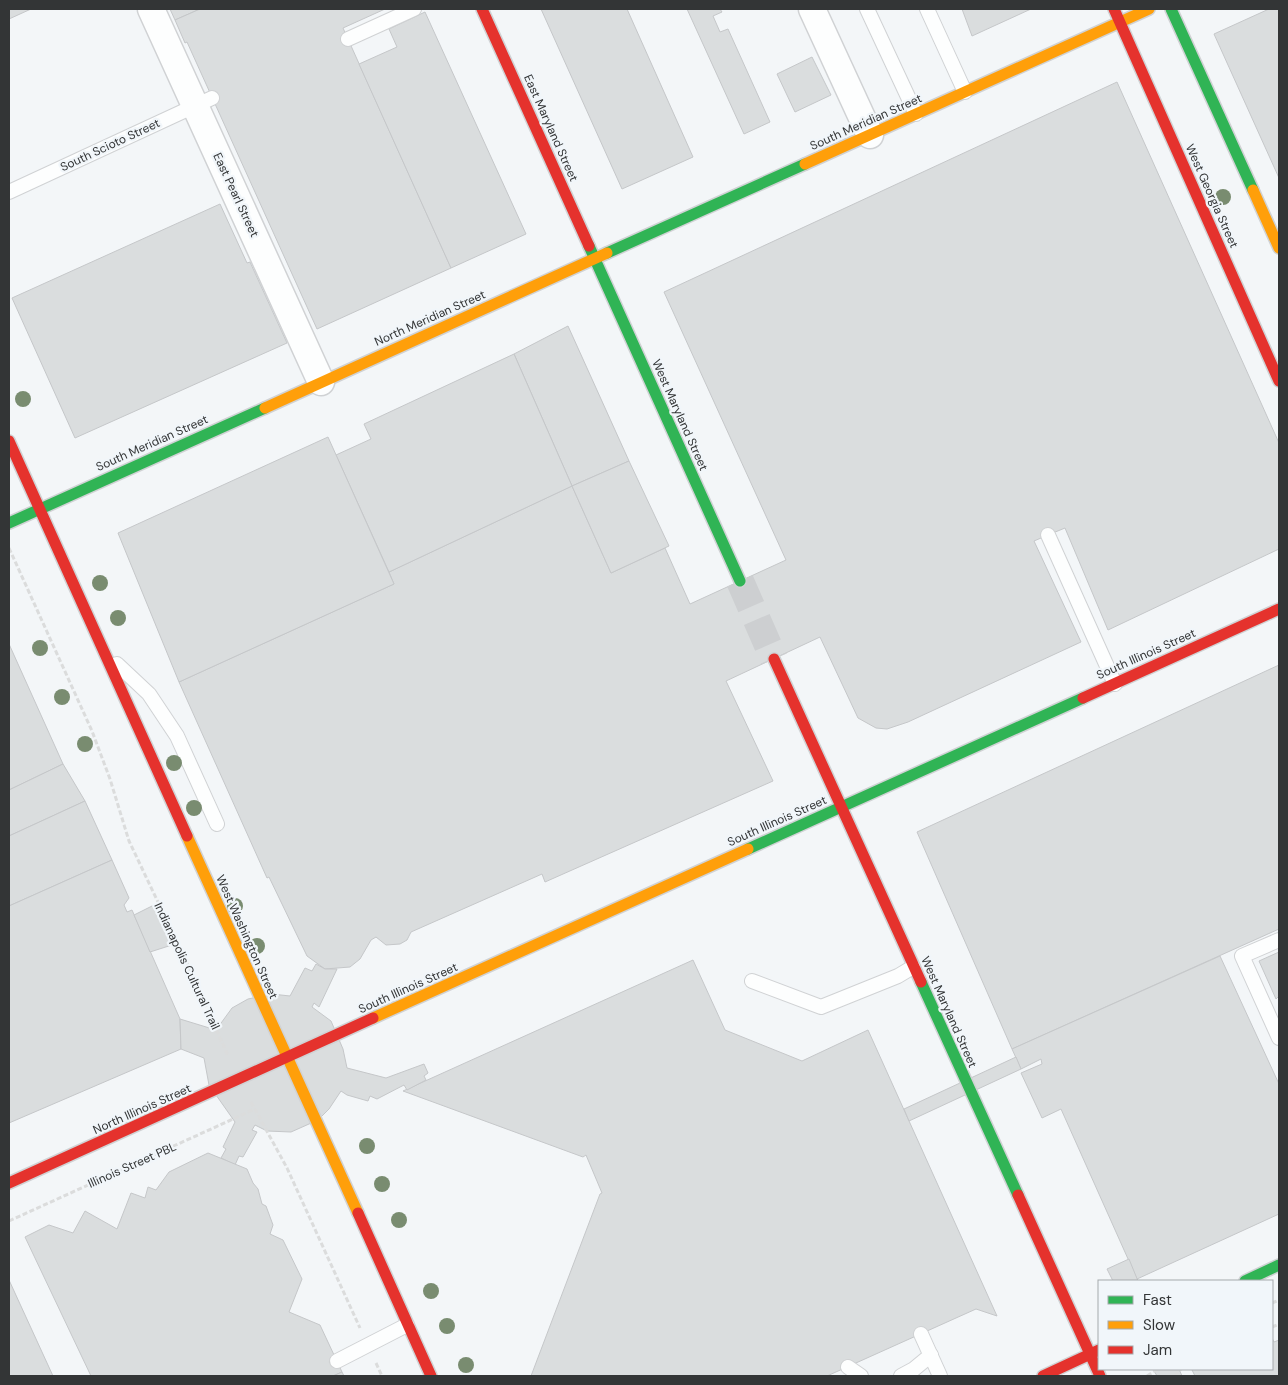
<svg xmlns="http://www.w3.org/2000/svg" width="1288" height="1385" font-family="'DM Sans',sans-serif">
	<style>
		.building { fill: #daddde; stroke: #c5c7c9 }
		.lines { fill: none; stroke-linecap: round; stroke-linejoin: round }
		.primary-tunnel { stroke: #cdcfd1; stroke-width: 28; stroke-dasharray: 28 14; stroke-linecap: butt }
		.lane-casing { stroke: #d0d2d4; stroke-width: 16 }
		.street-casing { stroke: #d0d2d4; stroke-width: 29 }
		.fast-casing { stroke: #d0d2d4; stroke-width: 14 }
		.slow-casing { stroke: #d0d2d4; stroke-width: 14 }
		.jam-casing { stroke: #d0d2d4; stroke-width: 14 }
		.path { stroke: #dbdcdc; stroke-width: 3; stroke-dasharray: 5 2.5; stroke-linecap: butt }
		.lane { stroke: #fdfefe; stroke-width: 14 }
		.street { stroke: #fdfefe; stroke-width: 26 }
		.fast { stroke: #30b455; stroke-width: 11 }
		.slow { stroke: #ff9f0a; stroke-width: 11 }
		.jam { stroke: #e5322d; stroke-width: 11 }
		.tree { fill: #798c70 }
		.labels { text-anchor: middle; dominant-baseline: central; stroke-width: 4.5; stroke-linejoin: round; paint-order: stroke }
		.street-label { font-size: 12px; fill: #333536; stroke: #f1f6fa }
	</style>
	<rect width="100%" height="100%" fill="#f3f6f8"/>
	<g class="building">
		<polygon points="9,9 31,9 9,19"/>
		<polygon points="170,9 200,9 175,20"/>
		<polygon points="200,9 385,9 343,28 451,268 317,329 187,42 185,43 175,20"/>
		<polygon points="541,9 627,9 693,157 622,189"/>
		<polygon points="687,9 720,9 722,12 713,16 720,32 728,29 770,122 744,134"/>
		<polygon points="962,9 1031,9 972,36"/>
		<polygon points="1269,9 1279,9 1279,178 1214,34"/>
		<polygon points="425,12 526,234 451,268 359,64 397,47 389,29"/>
		<polygon points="812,57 831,95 795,112 777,74"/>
		<polygon points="1117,82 1279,443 1279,549 1108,630 1065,528 1048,535 1034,541 1081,642 908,722 887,729 876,728 858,718 820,637 726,681 773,781 545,882 542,874 411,932 407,940 400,944 386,945 376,937 371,940 360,959 350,967 325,969 307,956 269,877 267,878 179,682 394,584 389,572 572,486 611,573 665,548 690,604 786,560 664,292"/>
		<polygon points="220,204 247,263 250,262 287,343 75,438 12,298"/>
		<polygon points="568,326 629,461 572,486 514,354"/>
		<polygon points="514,354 572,486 389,572 336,455 371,439 364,424"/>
		<polygon points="328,437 394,584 179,682 118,533"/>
		<polygon points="629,461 669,546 611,573 572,486"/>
		<polygon points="9,644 63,764 9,790"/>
		<polygon points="1279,665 1279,929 1012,1049 917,832"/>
		<polygon points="63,764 85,801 9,836 9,790"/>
		<polygon points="85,801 112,860 9,906 9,836"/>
		<polygon points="112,860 129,898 124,905 127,912 132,910 180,1019 181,1049 9,1123 9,906"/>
		<polygon points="156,904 175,944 150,952 134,915"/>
		<polygon points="1279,952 1279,996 1276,999 1259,961"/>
		<polygon points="1220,956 1279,1084 1279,1214 1137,1279 1061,1109 1042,1118 1021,1073 1042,1064 1041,1059 1021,1069 1012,1049"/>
		<polygon points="693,960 725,1030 802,1061 868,1030 997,1316 976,1309 827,1376 531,1376 600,1194 602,1193 586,1155 583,1157 403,1091"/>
		<polygon points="316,964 325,969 337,969 319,1007 314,1003 312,1007 331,1021 343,1049 347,1068 386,1078 424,1064 428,1073 424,1076 426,1080 407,1090 404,1085 377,1099 370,1096 368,1101 347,1095 341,1091 329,1109 318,1120 291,1132 267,1131 255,1125 252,1130 257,1132 243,1157 239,1156 235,1165 221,1158 226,1149 223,1147 235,1122 209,1085 204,1058 181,1049 180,1019 216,1030 232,1008 248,999 272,994 290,996 305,968 312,971"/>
		<polygon points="1016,1057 1021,1069 909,1121 904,1109"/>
		<polygon points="208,1153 247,1169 253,1183 258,1189 262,1204 266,1206 273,1225 270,1234 283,1240 302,1279 289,1312 320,1325 342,1372 333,1376 91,1376 25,1237 49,1225 73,1233 85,1211 117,1229 131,1193 145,1198 148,1187 156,1190 169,1172"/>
		<polygon points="1129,1259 1138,1281 1113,1281 1107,1269"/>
		<polygon points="9,1280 53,1376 9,1376"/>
		<polygon points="1272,1338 1274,1342 1279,1340 1279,1376 1195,1376 1192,1370 1195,1369 1272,1369"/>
		<polygon points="1153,1369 1179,1369 1182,1376 1157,1376"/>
		<polygon points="342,1372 344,1376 333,1376"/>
	</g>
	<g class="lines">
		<polyline class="primary-tunnel" points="740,581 774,659"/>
		<g class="lane-casing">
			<g id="lane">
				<polyline points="867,9 916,114"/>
				<polyline points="927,9 965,92"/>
				<polyline points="348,39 414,9"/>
				<polyline points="9,192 212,98"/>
				<polyline points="1048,535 1115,684"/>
				<polyline points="117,664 149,694 177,736 217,824"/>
				<polyline points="1279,940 1242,956 1279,1038"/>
				<polyline points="752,981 821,1007 898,976 913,967"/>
				<polyline points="921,1334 940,1376"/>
				<polyline points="337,1361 407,1325"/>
				<polyline points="848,1367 861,1376"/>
				<polyline points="901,1376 914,1369 931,1355"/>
			</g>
		</g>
		<g class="street-casing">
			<g id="street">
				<polyline points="151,9 321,382"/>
				<polyline points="812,9 870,135"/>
			</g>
		</g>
		<g class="fast-casing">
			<g id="fast">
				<polyline points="1171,9 1253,190"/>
				<polyline points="589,246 740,581"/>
				<polyline points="607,253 805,164"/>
				<polyline points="9,523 265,408"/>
				<polyline points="748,849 1083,698"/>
				<polyline points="921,982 1018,1195"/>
				<polyline points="1245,1281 1279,1265"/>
			</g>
		</g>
		<g class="slow-casing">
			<g id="slow">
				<polyline points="805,164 1149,9"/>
				<polyline points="1253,190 1279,248"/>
				<polyline points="265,408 607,253"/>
				<polyline points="187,836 358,1213"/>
				<polyline points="373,1018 748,849"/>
			</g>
		</g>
		<g class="jam-casing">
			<g id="jam">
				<polyline points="482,9 589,246"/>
				<polyline points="1114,9 1279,381"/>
				<polyline points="9,441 187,836"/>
				<polyline points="774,659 921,982"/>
				<polyline points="1083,698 1279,609"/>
				<polyline points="9,1183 373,1018"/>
				<polyline points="1018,1195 1100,1376"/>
				<polyline points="358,1213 431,1376"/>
				<polyline points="1043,1376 1099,1350"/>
			</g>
		</g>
		<g class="path">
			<polyline points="9,548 92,731 110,779 129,841 186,961 228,1056"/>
			<polyline points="251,1102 287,1168 360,1328"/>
			<polyline points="9,1221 255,1109"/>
			<polyline points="1272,1303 1279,1300"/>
			<polyline points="1272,1327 1279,1324"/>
			<polyline points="376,1363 382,1376"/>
			<polyline points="1147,1376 1158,1369"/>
			<polyline points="1174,1376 1181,1369"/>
		</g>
		<use href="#lane" class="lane"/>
		<use href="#street" class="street"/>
		<use href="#fast" class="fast"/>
		<use href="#slow" class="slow"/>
		<use href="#jam" class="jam"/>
	</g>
	<g class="tree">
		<circle cx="1223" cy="197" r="8"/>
		<circle cx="23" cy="399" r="8"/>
		<circle cx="100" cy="583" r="8"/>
		<circle cx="118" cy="618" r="8"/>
		<circle cx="40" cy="648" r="8"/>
		<circle cx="62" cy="697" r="8"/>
		<circle cx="85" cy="744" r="8"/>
		<circle cx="174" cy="763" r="8"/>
		<circle cx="194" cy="808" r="8"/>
		<circle cx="235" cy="906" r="8"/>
		<circle cx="257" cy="946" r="8"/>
		<circle cx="367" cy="1146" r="8"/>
		<circle cx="382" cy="1184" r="8"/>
		<circle cx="399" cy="1220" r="8"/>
		<circle cx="431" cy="1291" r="8"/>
		<circle cx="447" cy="1326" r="8"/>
		<circle cx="466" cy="1365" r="8"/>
	</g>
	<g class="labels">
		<g class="street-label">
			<text transform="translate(866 122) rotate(-24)">South Meridian Street</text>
			<text transform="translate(551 128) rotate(66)">East Maryland Street</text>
			<text transform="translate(110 145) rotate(-25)">South Scioto Street</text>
			<text transform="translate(236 195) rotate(65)">East Pearl Street</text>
			<text transform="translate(1212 196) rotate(66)">West Georgia Street</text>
			<text transform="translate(430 318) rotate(-24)">North Meridian Street</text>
			<text transform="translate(680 415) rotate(66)">West Maryland Street</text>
			<text transform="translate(152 443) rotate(-24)">South Meridian Street</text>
			<text transform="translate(1146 654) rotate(-24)">South Illinois Street</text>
			<text transform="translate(777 821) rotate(-24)">South Illinois Street</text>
			<text transform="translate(247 937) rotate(66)">West Washington Street</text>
			<text transform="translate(187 966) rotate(65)">Indianapolis Cultural Trail</text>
			<text transform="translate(408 988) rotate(-24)">South Illinois Street</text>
			<text transform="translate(949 1012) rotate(66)">West Maryland Street</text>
			<text transform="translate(142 1109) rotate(-24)">North Illinois Street</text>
			<text transform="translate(132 1165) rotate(-24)">Illinois Street PBL</text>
		</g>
	</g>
	<rect width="1288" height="1385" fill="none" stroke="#333536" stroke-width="20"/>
	<rect x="1098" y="1280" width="175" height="90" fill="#f1f6fa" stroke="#a5a9ac"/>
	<rect x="1108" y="1296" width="25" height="8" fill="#30b455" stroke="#a5a9ac"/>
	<text x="1143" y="1305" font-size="15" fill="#333536">Fast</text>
	<rect x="1108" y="1321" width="25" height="8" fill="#ff9f0a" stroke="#a5a9ac"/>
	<text x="1143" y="1330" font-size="15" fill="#333536">Slow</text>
	<rect x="1108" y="1346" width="25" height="8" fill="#e5322d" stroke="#a5a9ac"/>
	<text x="1143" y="1355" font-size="15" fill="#333536">Jam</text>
</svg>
